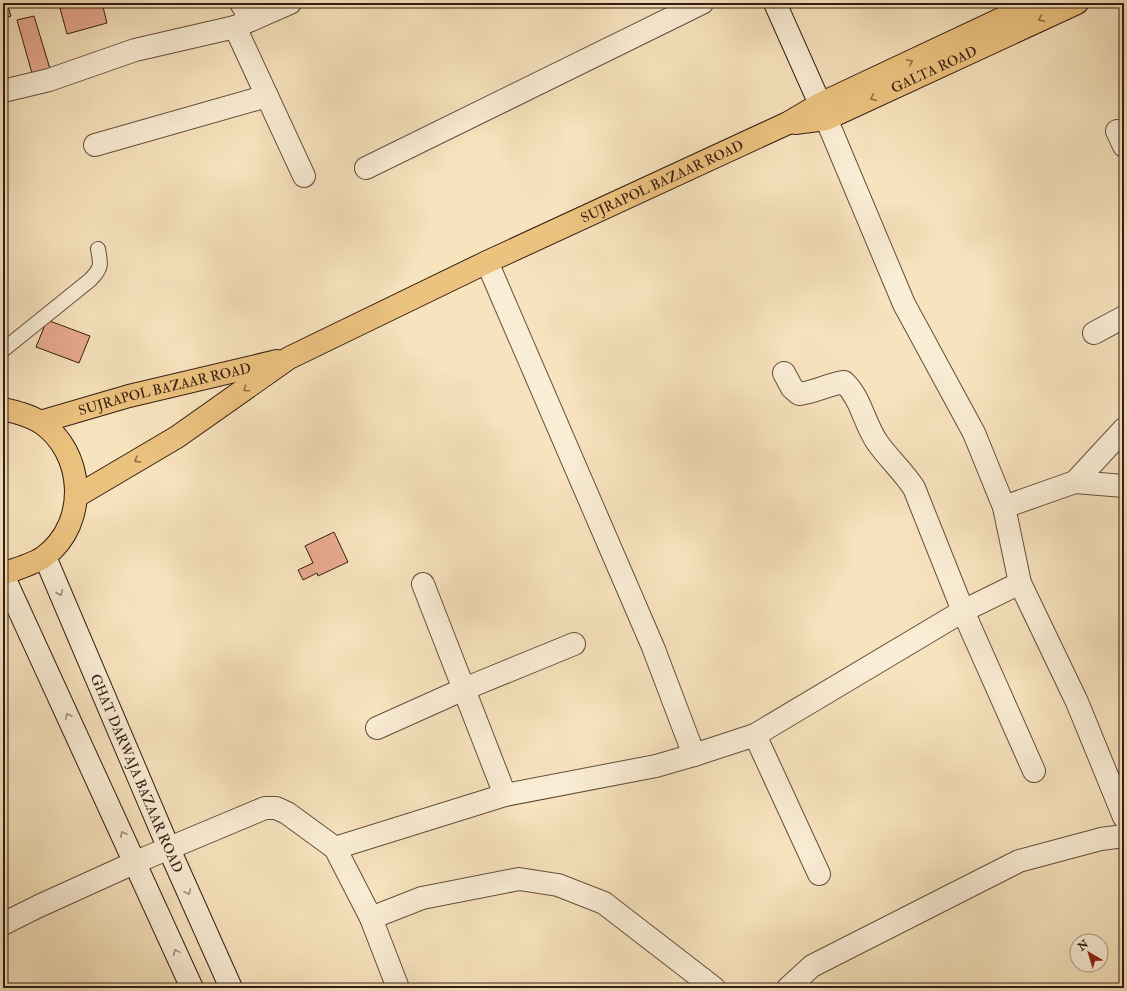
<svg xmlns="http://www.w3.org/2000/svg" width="1127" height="991" font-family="'IM FELL Double Pica',serif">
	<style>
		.building { fill: #e8aa8f; stroke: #331c12 }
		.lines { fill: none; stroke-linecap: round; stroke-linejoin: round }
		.lane-casing { stroke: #644e3d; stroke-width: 16 }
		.street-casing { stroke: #644e3d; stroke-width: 24 }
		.secondary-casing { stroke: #331c12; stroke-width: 24 }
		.primary-casing { stroke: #331c12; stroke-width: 24 }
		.lane { stroke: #faedd5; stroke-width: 14 }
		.street { stroke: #faedd5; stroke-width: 22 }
		.secondary { stroke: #faedd5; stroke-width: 22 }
		.primary { stroke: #ecc27f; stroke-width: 22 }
		.oneway { stroke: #906f48 }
		.oneway2 { stroke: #a08f7d }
		.labels { text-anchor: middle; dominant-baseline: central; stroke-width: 3; stroke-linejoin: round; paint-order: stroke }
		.street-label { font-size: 14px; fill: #331c12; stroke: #faedd5 }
	</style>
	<rect width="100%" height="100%" fill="#f7e3be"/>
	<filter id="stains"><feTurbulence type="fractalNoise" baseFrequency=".005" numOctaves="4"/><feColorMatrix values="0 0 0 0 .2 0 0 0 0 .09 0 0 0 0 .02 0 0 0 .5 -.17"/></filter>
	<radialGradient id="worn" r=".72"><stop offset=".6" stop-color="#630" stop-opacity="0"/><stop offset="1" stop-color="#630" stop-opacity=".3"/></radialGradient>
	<g class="building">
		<polygon points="3,3 7,3 11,16 3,19"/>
		<polygon points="77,3 102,3 107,23 67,34 60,8"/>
		<polygon points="34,16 51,72 33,77 17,20"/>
		<polygon points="47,320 90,336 79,363 36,347"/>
		<polygon points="334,532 348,562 318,576 317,573 303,580 298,570 313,563 305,546"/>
	</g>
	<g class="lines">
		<g class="lane-casing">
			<path id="lane" d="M3,350L90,280C102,268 101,265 98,249"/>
		</g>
		<g class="street-casing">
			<g id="street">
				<polyline points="241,3 251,20"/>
				<polyline points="235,27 304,176"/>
				<polyline points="3,91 49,80 135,50 235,27 290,3"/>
				<polyline points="820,104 904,304 974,433 1004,507 1020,583 1077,702 1124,817"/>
				<polyline points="1117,131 1124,146"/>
				<polyline points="95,145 267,96"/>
				<polyline points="366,168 702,3"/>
				<polyline points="487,262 653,647 694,755 755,735 963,611 1020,583"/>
				<polyline points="1094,333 1124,317"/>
				<path d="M784,373L792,388L799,394C815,392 829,384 844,382C861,398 864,423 877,442C888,458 903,471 914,488L963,611L1034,771"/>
				<polyline points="1075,482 1124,429"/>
				<polyline points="1004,507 1075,482 1124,486"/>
				<polyline points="423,584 505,795"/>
				<polyline points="377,728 464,689 574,644"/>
				<polyline points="755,735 819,874"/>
				<polyline points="371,918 422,898 519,879 558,885 604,903 714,988"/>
				<polyline points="3,924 39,906 136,862 265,808 276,808 287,813 335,848"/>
				<polyline points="398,988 371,918 335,848 505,795 656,766 694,755"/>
				<polyline points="788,988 812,966 1019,861 1101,839 1124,836"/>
			</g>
		</g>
		<g class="secondary-casing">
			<g id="secondary">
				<polyline points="775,3 820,104"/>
				<path id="s1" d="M45,557L169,849L231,988"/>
				<polyline points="3,575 192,988"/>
			</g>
		</g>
		<g class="primary-casing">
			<g id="primary">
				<path id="s2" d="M795,123L826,119L1077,3"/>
				<path d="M3,409C16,412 29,415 40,422C85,452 89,523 45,556C35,564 15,569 3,574"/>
				<path id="s3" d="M40,422L129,396L277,361"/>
				<path id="s4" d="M77,496L177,437L289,358L487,262L788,123L820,104L1035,3"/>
			</g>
		</g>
		<use href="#lane" class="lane"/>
		<use href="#street" class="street"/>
		<use href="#secondary" class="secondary"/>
		<use href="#primary" class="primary"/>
	</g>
	<defs><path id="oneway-chevron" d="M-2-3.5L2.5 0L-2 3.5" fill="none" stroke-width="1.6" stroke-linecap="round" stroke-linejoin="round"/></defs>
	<g class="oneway">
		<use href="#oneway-chevron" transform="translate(1041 19) rotate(155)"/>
		<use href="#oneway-chevron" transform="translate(910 62) rotate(-25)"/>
		<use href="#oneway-chevron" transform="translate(873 98) rotate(155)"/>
		<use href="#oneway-chevron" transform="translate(246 389) rotate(145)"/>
		<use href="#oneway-chevron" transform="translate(137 460) rotate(149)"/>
	</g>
	<g class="oneway2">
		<use href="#oneway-chevron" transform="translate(60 593) rotate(67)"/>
		<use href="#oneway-chevron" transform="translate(68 716) rotate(-115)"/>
		<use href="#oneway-chevron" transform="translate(123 834) rotate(-115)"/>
		<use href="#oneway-chevron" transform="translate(188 892) rotate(66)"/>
		<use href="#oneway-chevron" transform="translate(176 952) rotate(-114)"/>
	</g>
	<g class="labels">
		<g class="street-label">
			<text stroke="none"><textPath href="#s2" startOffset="150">GALTA ROAD</textPath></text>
			<text stroke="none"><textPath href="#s4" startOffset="666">SUJRAPOL BAZAAR ROAD</textPath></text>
			<text stroke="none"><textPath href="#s3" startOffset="129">SUJRAPOL BAZAAR ROAD</textPath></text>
			<text stroke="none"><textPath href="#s1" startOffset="235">GHAT DARWAJA BAZAAR ROAD</textPath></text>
		</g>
	</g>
	<rect width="1127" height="991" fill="none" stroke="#f7e3be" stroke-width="16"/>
	<rect x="4" y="4" width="1119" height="983" fill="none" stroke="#331c12" stroke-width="2"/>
	<rect x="8" y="8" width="1111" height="975" fill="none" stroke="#331c12"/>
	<g transform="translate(1089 953) rotate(322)"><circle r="19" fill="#faedd5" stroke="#aa9987"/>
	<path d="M0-3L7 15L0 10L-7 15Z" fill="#8f2418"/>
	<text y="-6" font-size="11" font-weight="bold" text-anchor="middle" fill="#331c12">N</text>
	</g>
	<rect width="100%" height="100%" filter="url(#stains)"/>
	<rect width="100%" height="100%" fill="url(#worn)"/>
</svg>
